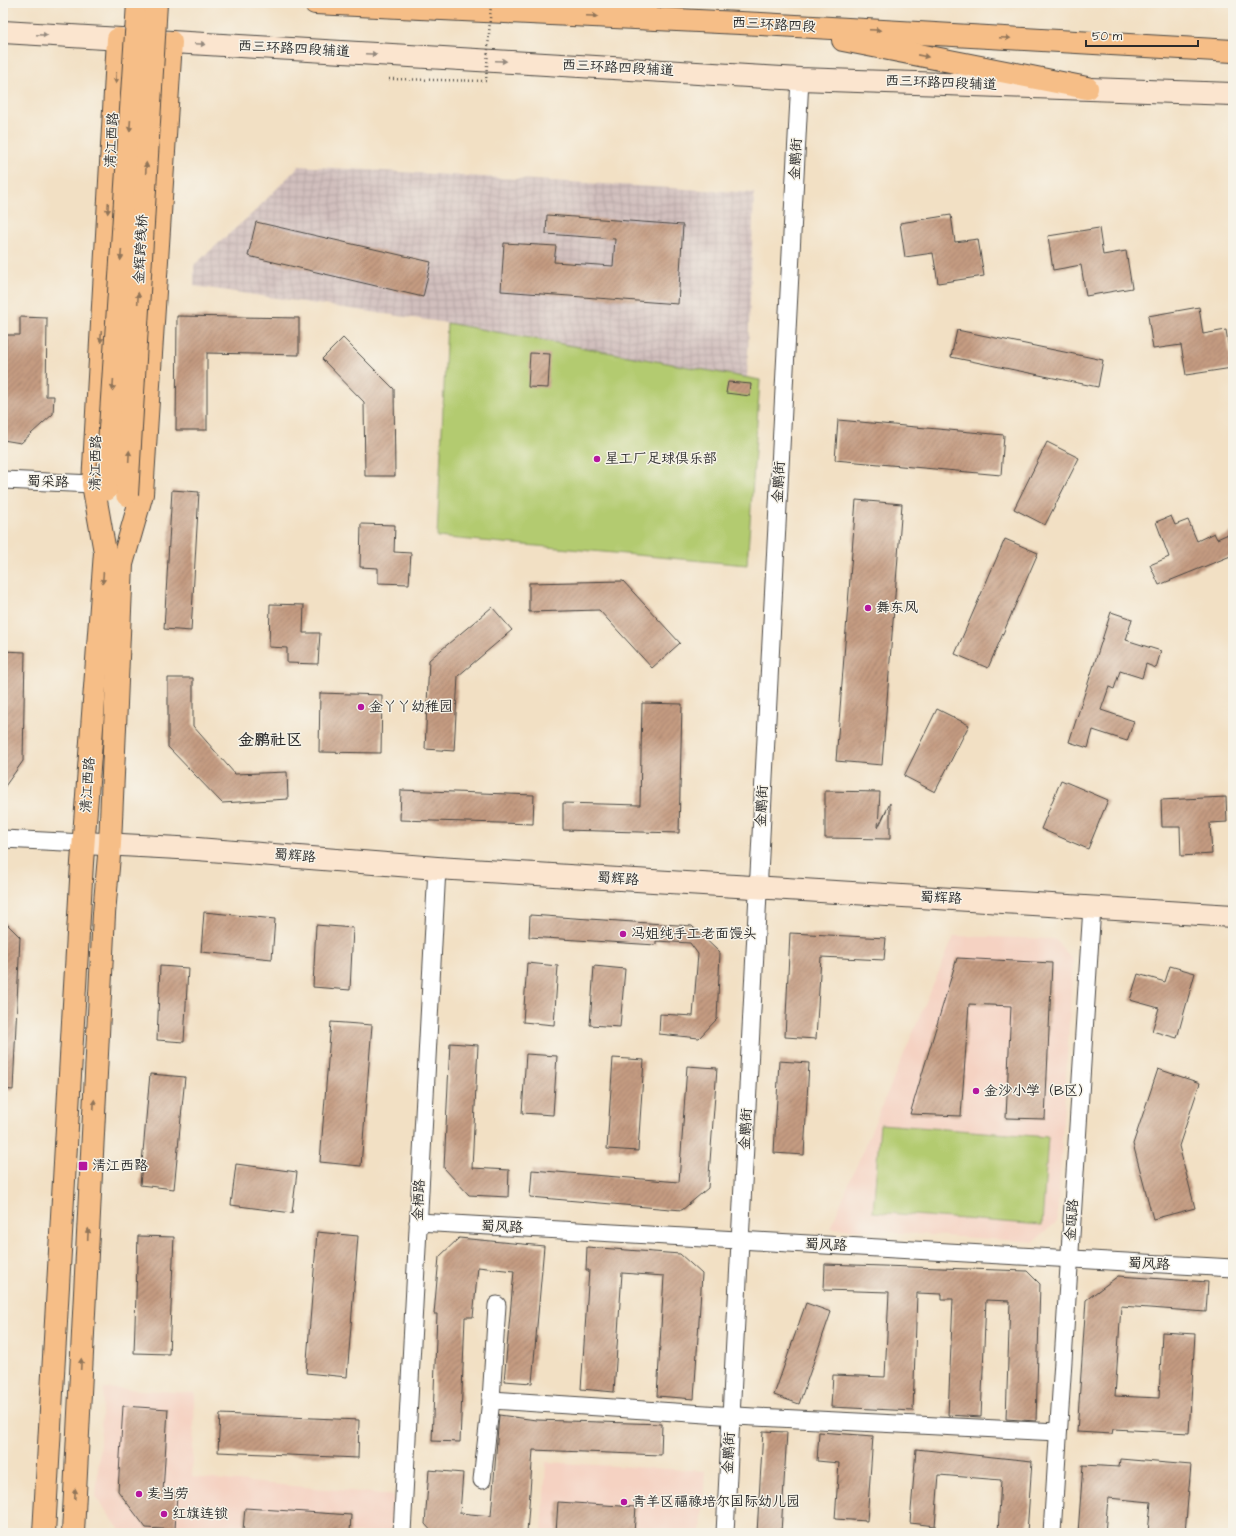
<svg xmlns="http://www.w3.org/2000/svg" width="1236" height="1536" font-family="'Architects Daughter','LXGW WenKai TC',sans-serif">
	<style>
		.built { fill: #f5d2c2 }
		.industrial { fill: url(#industrial-grid) }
		.green { fill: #b3cb70; stroke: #6f7b4e }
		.building { fill: url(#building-hatch) }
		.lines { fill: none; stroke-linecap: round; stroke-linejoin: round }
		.street-casing { stroke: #494642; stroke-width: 19 }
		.secondary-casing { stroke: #494642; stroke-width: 24 }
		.primary-casing { stroke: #494642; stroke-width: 24 }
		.highway-casing { stroke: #494642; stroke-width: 24 }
		.street { stroke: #fff; stroke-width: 17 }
		.secondary { stroke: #fbe5cf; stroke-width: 22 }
		.primary { stroke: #f6be87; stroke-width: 22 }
		.highway { stroke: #f6be87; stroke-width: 22 }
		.primary-bridge-casing { stroke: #494642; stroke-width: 24; stroke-linecap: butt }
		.path-bridge { stroke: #494642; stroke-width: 2.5; stroke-dasharray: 1 3; stroke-linecap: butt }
		.primary-bridge { stroke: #f6be87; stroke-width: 22 }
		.oneway { fill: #907459 }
		.oneway2 { fill: #93887d }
		.poi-dot { fill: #b5179e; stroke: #f7f3e8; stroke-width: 1.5 }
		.labels { text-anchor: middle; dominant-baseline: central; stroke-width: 3; stroke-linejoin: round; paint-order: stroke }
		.street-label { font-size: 14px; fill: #2b2b2b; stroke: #f7f3e8 }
		.poi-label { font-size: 14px; fill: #2b2b2b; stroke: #f7f3e8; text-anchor: start }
		.quarter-label { font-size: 16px; font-weight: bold; fill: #2b2b2b; stroke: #f7f3e8 }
	</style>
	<defs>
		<pattern id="industrial-grid" width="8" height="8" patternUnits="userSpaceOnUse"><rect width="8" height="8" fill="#d1bfbd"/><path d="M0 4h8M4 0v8" fill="none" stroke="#b4a4a3"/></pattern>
		<pattern id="building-hatch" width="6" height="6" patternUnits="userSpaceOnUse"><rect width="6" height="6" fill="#c49b81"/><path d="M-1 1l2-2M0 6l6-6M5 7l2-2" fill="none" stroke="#9f7f6a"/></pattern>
	</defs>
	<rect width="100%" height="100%" fill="#f7f3e8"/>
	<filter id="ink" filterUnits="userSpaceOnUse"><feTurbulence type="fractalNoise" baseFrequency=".025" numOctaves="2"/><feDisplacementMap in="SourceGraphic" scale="8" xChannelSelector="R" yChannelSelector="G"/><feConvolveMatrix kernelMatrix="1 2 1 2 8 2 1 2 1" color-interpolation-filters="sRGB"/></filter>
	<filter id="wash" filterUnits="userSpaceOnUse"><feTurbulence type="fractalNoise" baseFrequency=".012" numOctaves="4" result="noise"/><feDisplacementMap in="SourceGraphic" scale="16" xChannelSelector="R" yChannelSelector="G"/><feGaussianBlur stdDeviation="0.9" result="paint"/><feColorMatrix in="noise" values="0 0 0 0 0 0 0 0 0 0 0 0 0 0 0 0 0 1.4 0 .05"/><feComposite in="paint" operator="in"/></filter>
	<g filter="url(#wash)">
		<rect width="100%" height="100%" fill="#f2e0c4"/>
		<g class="built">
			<polygon points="954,936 1055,939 1073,961 1057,1222 1033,1242 830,1228"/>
			<polygon points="104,1388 195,1393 192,1477 394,1495 391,1533 122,1533 96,1497"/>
			<polygon points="546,1462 705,1471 701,1533 542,1533"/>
		</g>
		<polygon class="industrial" points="299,166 754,193 747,378 447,323 194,286 194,265 254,212"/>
		<g class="green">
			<polygon points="447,323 760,380 747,565 437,537"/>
			<polygon points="880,1124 1048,1137 1042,1225 873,1212"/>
		</g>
		<g id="blocks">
			<g class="building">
				<polygon points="547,215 683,225 678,304 501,291 504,243 556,246 554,262 613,266 615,239 546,234"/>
				<polygon points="951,215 955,242 978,239 984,276 938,283 933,253 905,257 900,223"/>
				<polygon points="256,222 431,262 423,297 248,256"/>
				<polygon points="1099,228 1103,255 1126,251 1132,288 1086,296 1081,265 1053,270 1048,236"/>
				<polygon points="1199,307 1203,334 1226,330 1232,368 1186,375 1181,345 1153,349 1148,316"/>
				<polygon points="177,316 299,318 299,355 207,353 207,430 176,430"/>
				<polygon points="20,317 47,318 46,396 54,396 53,414 21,443 3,440 3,386 5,386 6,335 20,335"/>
				<polygon points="957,330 1103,360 1098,387 951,357"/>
				<polygon points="343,338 394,389 395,476 365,476 364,402 322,359"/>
				<polygon points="530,353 550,354 548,388 528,387"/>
				<polygon points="728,382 751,384 750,396 726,393"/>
				<polygon points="838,420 1004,435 1001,475 835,460"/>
				<polygon points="1047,442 1079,458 1045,525 1014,509"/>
				<polygon points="172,490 199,492 191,631 164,629"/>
				<polygon points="856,500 902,504 882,765 836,761"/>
				<polygon points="1171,516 1175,525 1188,520 1197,541 1214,533 1217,539 1233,532 1233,555 1159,585 1150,565 1169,557 1156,522"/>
				<polygon points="361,524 395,525 394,552 411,553 409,584 378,583 378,568 360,567"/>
				<polygon points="1005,539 1038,553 988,668 955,654"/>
				<polygon points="623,581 680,643 652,668 599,610 529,612 529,583"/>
				<polygon points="270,604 304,605 303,633 320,633 318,664 287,663 287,648 269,647"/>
				<polygon points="492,607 512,630 458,676 454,751 425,749 429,660"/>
				<polygon points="1111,612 1132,619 1126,640 1161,651 1156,668 1146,664 1142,678 1120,671 1114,689 1109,687 1101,710 1134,721 1127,741 1093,730 1088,748 1069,742"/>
				<polygon points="3,651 25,652 23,761 3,789"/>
				<polygon points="168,678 193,678 193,726 235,774 287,772 288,799 222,803 168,747"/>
				<polygon points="320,693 382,695 381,753 319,752"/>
				<polygon points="642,703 682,704 679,833 563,830 563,803 640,805"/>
				<polygon points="937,709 969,725 935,792 904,776"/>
				<polygon points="1061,780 1108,800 1088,849 1041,829"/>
				<polygon points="401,790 534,795 533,824 400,820"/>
				<polygon points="825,791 880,792 878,828 890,803 890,839 825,838"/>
				<polygon points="1226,797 1227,822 1210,823 1212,854 1181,856 1180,827 1162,827 1161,800"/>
				<polygon points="204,912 275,919 272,959 201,952"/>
				<polygon points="530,915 692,926 720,953 717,1019 699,1038 659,1034 660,1014 693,1016 698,954 690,943 656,941 656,945 529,937"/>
				<polygon points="3,920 20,937 13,1090 3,1089"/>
				<polygon points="316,925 353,928 350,990 313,987"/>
				<polygon points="790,933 886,938 884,960 821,957 816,1039 785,1037"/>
				<polygon points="957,958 1052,963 1045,1119 1006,1118 1011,1006 969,1004 961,1116 910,1114"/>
				<polygon points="527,963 558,966 554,1025 523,1022"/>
				<polygon points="160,966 188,968 184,1042 157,1040"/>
				<polygon points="594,966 625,969 620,1027 590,1025"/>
				<polygon points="1170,966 1195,973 1177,1038 1152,1031 1159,1008 1130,1000 1138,974 1165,982"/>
				<polygon points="331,1022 372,1025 361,1166 320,1162"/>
				<polygon points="450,1043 478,1045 472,1168 509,1170 508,1197 469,1195 444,1168"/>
				<polygon points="526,1054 557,1056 553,1115 522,1113"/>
				<polygon points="613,1058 644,1060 638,1151 607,1149"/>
				<polygon points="779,1061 809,1063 804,1155 774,1153"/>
				<polygon points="687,1066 717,1068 708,1188 682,1210 530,1197 532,1170 679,1182"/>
				<polygon points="1158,1069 1200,1083 1179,1146 1195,1208 1153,1219 1133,1144"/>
				<polygon points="150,1074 185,1077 174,1189 140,1185"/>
				<polygon points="236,1164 297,1172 292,1213 231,1205"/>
				<polygon points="317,1232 358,1236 347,1377 306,1373"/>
				<polygon points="138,1236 174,1237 169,1354 134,1353"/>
				<polygon points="459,1238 544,1246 532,1383 504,1381 514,1271 478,1267 473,1317 465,1317 460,1442 432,1441 437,1314 434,1314 439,1257"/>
				<polygon points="587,1247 680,1254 702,1274 694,1399 657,1396 664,1276 622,1273 614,1392 581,1389 589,1270 586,1270"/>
				<polygon points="825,1264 1027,1271 1040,1284 1036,1421 1006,1419 1010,1301 986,1300 981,1417 948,1415 953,1299 942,1299 942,1294 917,1293 913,1411 831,1407 833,1375 885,1377 889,1292 824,1290"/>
				<polygon points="1118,1276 1208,1282 1206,1312 1121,1306 1115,1396 1159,1398 1162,1332 1195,1334 1189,1433 1113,1429 1112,1434 1077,1432 1086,1300"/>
				<polygon points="806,1303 831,1312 799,1404 774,1395"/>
				<polygon points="123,1406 168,1409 163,1493 177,1493 175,1530 146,1528 118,1491"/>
				<polygon points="220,1414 359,1420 358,1458 218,1452"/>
				<polygon points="499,1415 536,1420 662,1424 661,1455 533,1450 527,1533 433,1533 425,1524 429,1470 463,1473 460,1513 491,1516"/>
				<polygon points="763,1431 787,1432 781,1533 757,1533"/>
				<polygon points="819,1432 873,1436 867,1521 835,1519 839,1463 817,1461"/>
				<polygon points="916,1449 1032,1461 1027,1533 998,1533 1001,1480 939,1475 935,1526 910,1523"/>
				<polygon points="1120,1459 1191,1465 1185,1533 1148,1533 1151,1502 1108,1498 1105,1533 1078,1533 1083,1465 1119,1467"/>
				<polygon points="558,1502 636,1507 634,1533 556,1533"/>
				<polygon points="245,1508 351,1515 350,1533 285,1533 243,1530"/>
			</g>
		</g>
	</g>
	<g filter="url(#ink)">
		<use href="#blocks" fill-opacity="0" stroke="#494642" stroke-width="1"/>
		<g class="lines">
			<g class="street-casing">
				<g id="street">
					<polyline points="3,480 93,484"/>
					<polyline points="3,839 84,843"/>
					<polyline points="418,1222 1233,1268"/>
					<polyline points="491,1400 736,1416 1058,1432"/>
					<polyline points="482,1480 491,1400 497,1305"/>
					<polyline points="402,1533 437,868"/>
					<polyline points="725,1533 800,79"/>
					<polyline points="1052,1533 1092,907"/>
				</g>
			</g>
			<g class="secondary-casing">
				<g id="secondary">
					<polyline points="3,32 800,79 1233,94"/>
					<polyline points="84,843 197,849 437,868 1233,916"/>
				</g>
			</g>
			<g class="primary-casing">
				<g id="primary">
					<polyline points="44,1533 82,863 105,552 93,484 118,39"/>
					<polyline points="73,1533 104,914 110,844 122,564 142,494 171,42"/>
				</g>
			</g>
			<g class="highway-casing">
				<g id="highway">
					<polyline points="315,3 761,24 1233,51"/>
					<polyline points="843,40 1087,88"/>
				</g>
			</g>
			<use href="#street" class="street"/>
			<use href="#secondary" class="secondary"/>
			<use href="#primary" class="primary"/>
			<use href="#highway" class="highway"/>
			<g class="primary-bridge-casing">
				<g id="primary-bridge">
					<polyline points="106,490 138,3"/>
					<polyline points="127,495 156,3"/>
				</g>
			</g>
			<polyline class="path-bridge" points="389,79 486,81 491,3"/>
			<use href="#primary-bridge" class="primary-bridge"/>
		</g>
		<defs><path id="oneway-solid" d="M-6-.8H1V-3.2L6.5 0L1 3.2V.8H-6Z"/></defs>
		<g class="oneway">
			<use href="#oneway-solid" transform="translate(592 16) rotate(3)"/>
			<use href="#oneway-solid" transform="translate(875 30) rotate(3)"/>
			<use href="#oneway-solid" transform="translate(1005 38) rotate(3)"/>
			<use href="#oneway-solid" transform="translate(923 56) rotate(11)"/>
			<use href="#oneway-solid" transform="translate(116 78) rotate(93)"/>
			<use href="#oneway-solid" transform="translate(130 126) rotate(94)"/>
			<use href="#oneway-solid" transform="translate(146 168) rotate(-87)"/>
			<use href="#oneway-solid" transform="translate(108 208) rotate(93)"/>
			<use href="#oneway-solid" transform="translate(121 255) rotate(94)"/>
			<use href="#oneway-solid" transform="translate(138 298) rotate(-87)"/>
			<use href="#oneway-solid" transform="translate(101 337) rotate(93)"/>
			<use href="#oneway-solid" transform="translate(113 385) rotate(94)"/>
			<use href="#oneway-solid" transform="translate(129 456) rotate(-87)"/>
			<use href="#oneway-solid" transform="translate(103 578) rotate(94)"/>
			<use href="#oneway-solid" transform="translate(94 1105) rotate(-87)"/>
			<use href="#oneway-solid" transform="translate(88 1234) rotate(-87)"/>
			<use href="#oneway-solid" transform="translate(81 1364) rotate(-87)"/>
			<use href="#oneway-solid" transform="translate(75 1494) rotate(-87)"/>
		</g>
		<g class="oneway2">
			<use href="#oneway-solid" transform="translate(42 35) rotate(3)"/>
			<use href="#oneway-solid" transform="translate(200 44) rotate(3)"/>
			<use href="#oneway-solid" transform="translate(371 54) rotate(3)"/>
			<use href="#oneway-solid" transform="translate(501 61) rotate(3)"/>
		</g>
	</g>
	<g class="poi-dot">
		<circle cx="597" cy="459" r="4"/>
		<circle cx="868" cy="608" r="4"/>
		<circle cx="361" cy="707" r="4"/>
		<circle cx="623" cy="934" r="4"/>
		<circle cx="976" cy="1091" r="4"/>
		<rect x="78" y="1161" width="10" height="10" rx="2"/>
		<circle cx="139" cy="1494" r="4"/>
		<circle cx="624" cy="1502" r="4"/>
		<circle cx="164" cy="1514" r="4"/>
	</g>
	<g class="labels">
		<g class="street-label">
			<text transform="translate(774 25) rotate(3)">西三环路四段</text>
			<text transform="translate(294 49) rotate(3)">西三环路四段辅道</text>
			<text transform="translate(618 68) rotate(3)">西三环路四段辅道</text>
			<text transform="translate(941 83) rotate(2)">西三环路四段辅道</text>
			<text transform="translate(112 140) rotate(-87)">清江西路</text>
			<text transform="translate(796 159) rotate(-87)">金鹏街</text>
			<text transform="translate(141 249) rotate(-87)">金辉跨线桥</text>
			<text transform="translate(96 463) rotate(-89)">清江西路</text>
			<text transform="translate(48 482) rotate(2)">蜀采路</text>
			<text transform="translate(779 482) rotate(-87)">金鹏街</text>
			<text transform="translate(88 785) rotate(-86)">清江西路</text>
			<text transform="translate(762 806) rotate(-87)">金鹏街</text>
			<text transform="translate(295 856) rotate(5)">蜀辉路</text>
			<text transform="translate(618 879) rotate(4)">蜀辉路</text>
			<text transform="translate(941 898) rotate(3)">蜀辉路</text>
			<text transform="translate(746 1129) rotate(-87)">金鹏街</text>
			<text transform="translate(419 1200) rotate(-87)">金栖路</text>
			<text transform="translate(1072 1220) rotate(-86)">金瓯路</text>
			<text transform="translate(502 1227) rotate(3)">蜀风路</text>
			<text transform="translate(826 1245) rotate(3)">蜀风路</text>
			<text transform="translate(1149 1264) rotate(3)">蜀风路</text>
			<text transform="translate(729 1453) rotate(-87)">金鹏街</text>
		</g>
		<g class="poi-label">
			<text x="605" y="459">星工厂足球俱乐部</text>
			<text x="876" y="608">舞东风</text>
			<text x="369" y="707">金丫丫幼稚园</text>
			<text x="631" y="934">冯姐纯手工老面馒头</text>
			<text x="984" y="1091">金沙小学（B区）</text>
			<text x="92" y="1166">清江西路</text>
			<text x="147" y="1494">麦当劳</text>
			<text x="632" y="1502">青羊区福禄培尔国际幼儿园</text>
			<text x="172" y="1514">红旗连锁</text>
		</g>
		<g class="quarter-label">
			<text x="270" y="740">金鹏社区</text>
		</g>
	</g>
	<rect width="1236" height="1536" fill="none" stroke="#f7f3e8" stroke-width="16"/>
	<path d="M1086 40v6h112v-6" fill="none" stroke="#2b2b2b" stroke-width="2"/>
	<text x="1092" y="40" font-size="12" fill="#2b2b2b" stroke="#f7f3e8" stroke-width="3" paint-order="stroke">50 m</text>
</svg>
